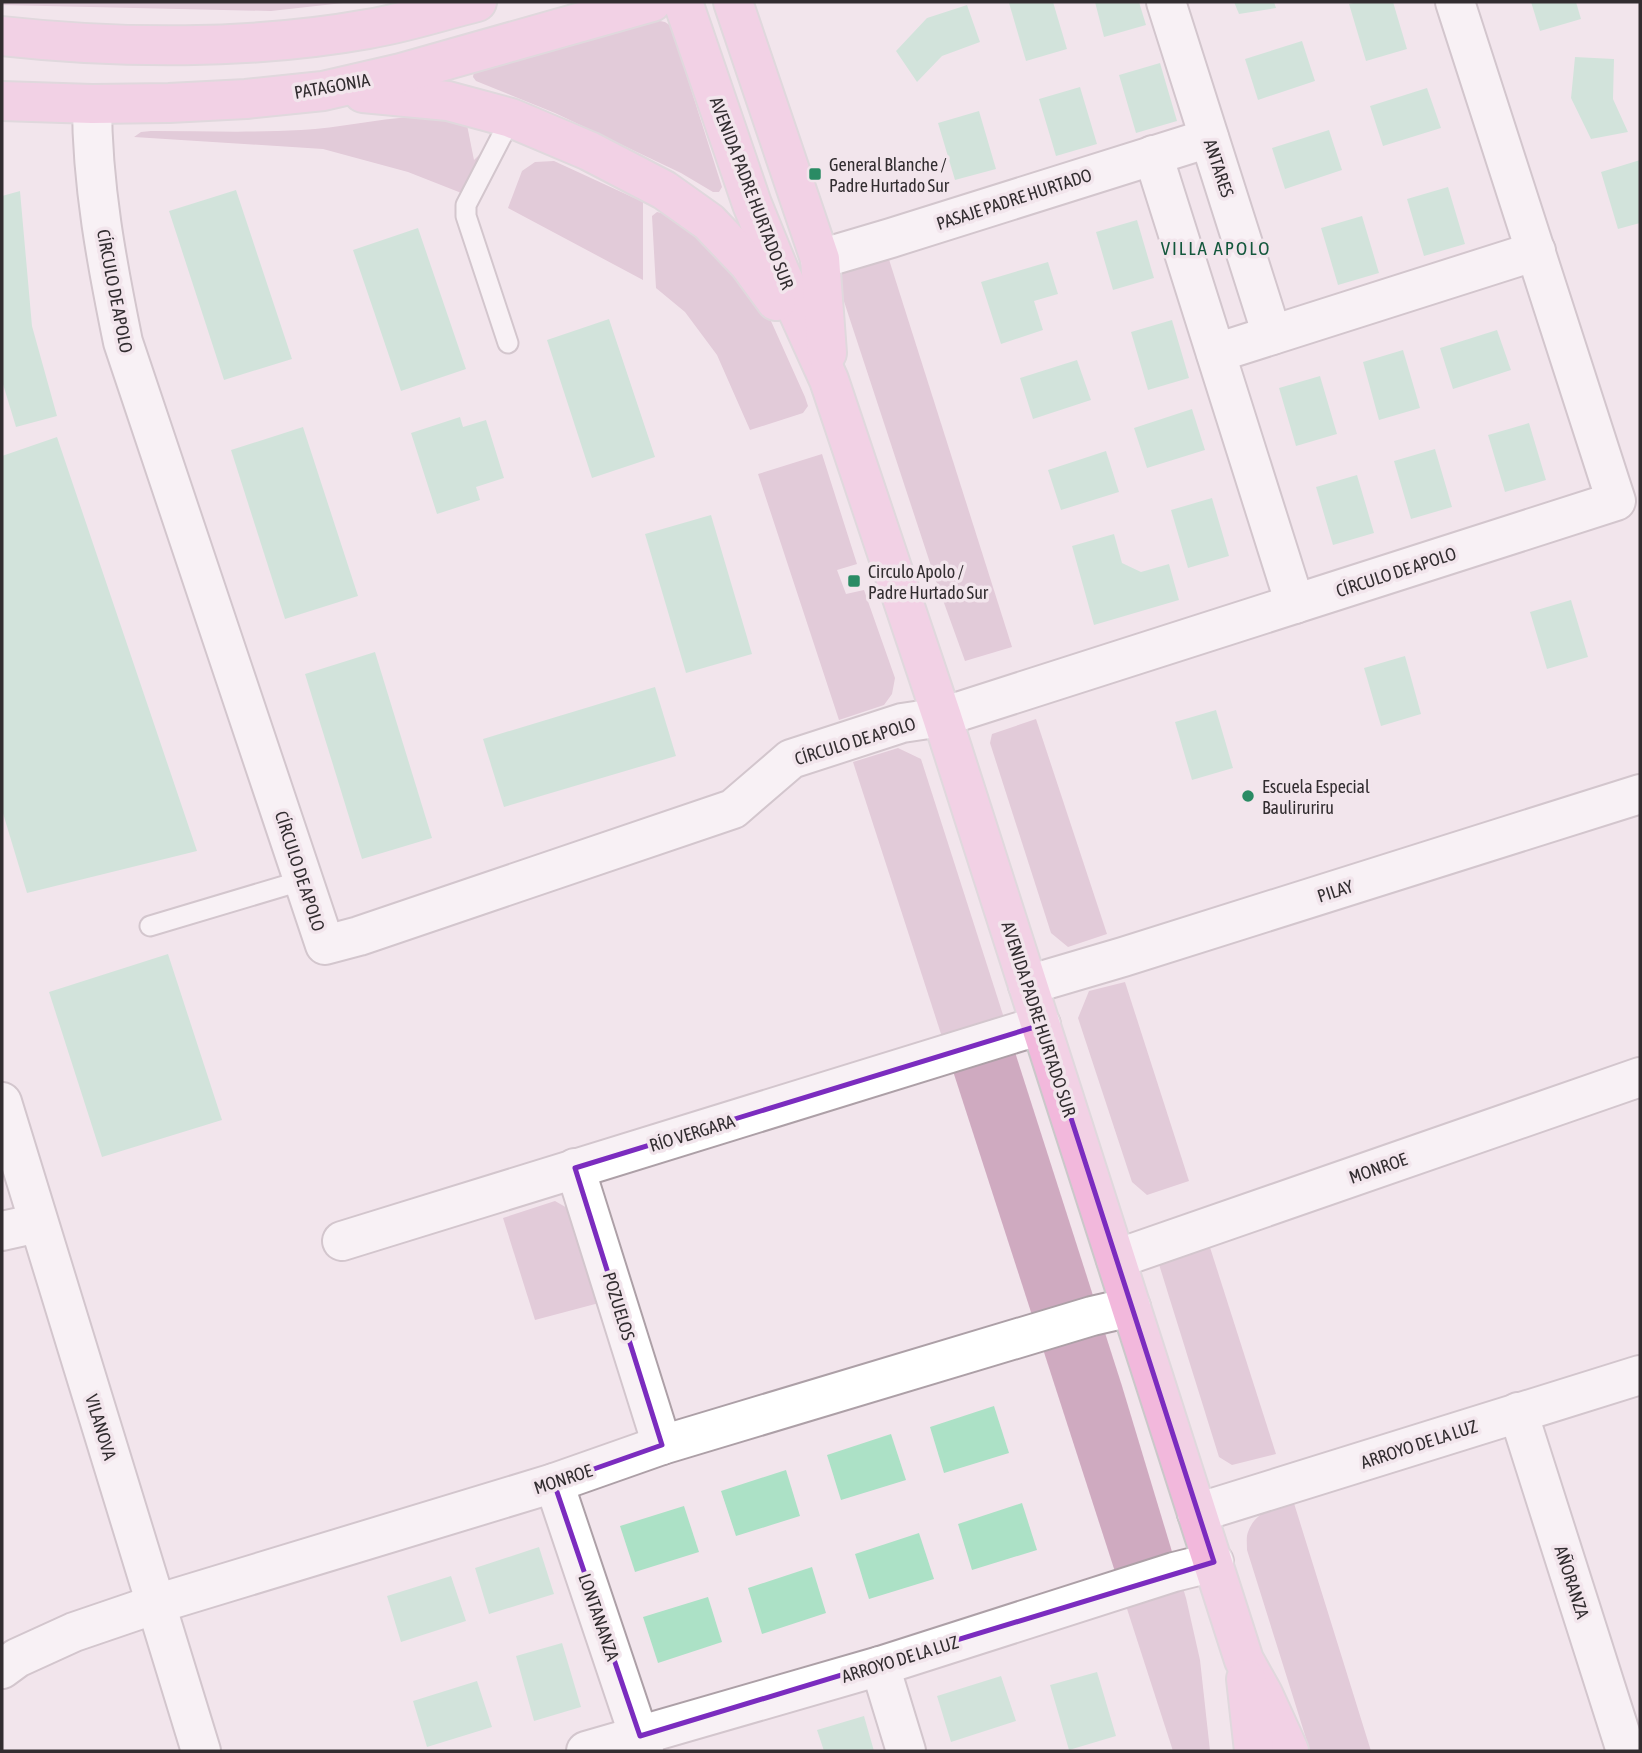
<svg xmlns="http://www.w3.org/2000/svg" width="1642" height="1753" font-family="'Asap Condensed',sans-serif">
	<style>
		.green { fill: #cfaac0 }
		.building { fill: #ace1c6 }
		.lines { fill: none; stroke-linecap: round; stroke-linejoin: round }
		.lane-casing { stroke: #ada0a7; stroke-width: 23 }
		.street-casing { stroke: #ada0a7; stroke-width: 42 }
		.primary-casing { stroke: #cac8c9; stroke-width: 42 }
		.lane { stroke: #fff; stroke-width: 19 }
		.street { stroke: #fff; stroke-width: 38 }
		.primary { stroke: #f2b8dc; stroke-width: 38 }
		.marked { fill: none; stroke: #7b2cbf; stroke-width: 5; stroke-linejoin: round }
		.poi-dot { fill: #2a8b64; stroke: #f2e5ec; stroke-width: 2.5 }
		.labels { text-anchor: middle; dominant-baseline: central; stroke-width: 7; stroke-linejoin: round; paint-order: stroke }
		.street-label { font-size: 18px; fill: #322d30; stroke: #f2e5ec }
		.poi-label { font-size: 18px; fill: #322d30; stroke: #f2e5ec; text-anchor: start }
		.neighbourhood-label { font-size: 19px; letter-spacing: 2px; fill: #13573c; stroke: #f2e5ec }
	</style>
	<rect width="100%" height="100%" fill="#f2e5ec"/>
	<g class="green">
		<polygon points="2,2 352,2 271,11 2,5"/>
		<polygon points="650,19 665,22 671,26 722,187 719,192 713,192 681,173 555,113 476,81 473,77 474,71"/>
		<path d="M413,117H443L467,125L474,160L486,148L469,196L408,172L323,149L134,137L141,132L151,131C201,131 251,133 301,130C339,128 376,119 413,117Z"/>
		<polygon points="554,161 643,202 643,280 508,208 522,171 535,162"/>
		<polygon points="657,212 669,215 692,230 749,289 771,321 805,397 808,406 803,413 750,430 717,355 685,312 656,288 652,216"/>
		<polygon points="886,250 1012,647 965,661 935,578 832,265"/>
		<polygon points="822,454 857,564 837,570 846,594 864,590 895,678 892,694 884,705 839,720 758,474"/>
		<polygon points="1036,719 1107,934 1068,947 1051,933 990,743 992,734"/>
		<polygon points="898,748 921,759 1122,1386 1186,1598 1200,1660 1210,1751 1173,1751 853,762"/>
		<polygon points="1125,982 1189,1181 1147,1195 1132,1182 1078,1018 1089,991"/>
		<polygon points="555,1201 569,1209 599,1303 535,1320 503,1218"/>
		<polygon points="1207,1238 1276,1454 1232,1465 1219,1457 1157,1258"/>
		<path d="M1293,1500L1371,1751H1310L1247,1550C1247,1544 1246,1537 1248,1532C1255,1512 1275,1506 1293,1500Z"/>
	</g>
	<g class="building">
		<polygon points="1014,2 1053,2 1067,49 1026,61 1009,3"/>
		<polygon points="1095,2 1139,2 1146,25 1104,37"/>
		<polygon points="1234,2 1274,2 1276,8 1239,14"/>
		<polygon points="1358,2 1393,2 1407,49 1366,61 1349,4"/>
		<polygon points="1531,2 1576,2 1581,19 1540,31"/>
		<polygon points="967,5 980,42 942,56 917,82 896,51 927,18"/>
		<polygon points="1302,41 1315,81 1258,100 1245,59"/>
		<polygon points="1575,57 1614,59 1613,99 1628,132 1591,139 1571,98"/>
		<polygon points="1160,63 1177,121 1136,133 1119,75"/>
		<polygon points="1080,87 1097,144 1056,156 1039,99"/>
		<polygon points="1427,88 1441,128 1383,146 1370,106"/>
		<polygon points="979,111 996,169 955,180 938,123"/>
		<polygon points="1329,130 1342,170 1285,189 1272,148"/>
		<polygon points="1640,160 1640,223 1618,229 1601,172"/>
		<polygon points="1448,187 1465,244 1424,256 1407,199"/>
		<polygon points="236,190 292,359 224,380 169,211"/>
		<polygon points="20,191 32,326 57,416 16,427 2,381 2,196"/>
		<polygon points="1362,216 1379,273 1338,285 1321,228"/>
		<polygon points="1137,220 1154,278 1113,290 1096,232"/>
		<polygon points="418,228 466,369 401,391 353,250"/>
		<polygon points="1048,262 1058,294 1034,301 1043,330 1001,344 981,282"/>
		<polygon points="609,319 655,457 592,478 547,340"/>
		<polygon points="1172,320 1189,378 1148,390 1131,332"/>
		<polygon points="1497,330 1511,370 1453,389 1440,348"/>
		<polygon points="1403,350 1420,408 1379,420 1363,362"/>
		<polygon points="1077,360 1091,400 1033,419 1020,378"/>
		<polygon points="1320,376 1337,434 1296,446 1279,388"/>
		<polygon points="1192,409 1205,450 1147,468 1134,428"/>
		<polygon points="460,417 463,427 486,420 504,478 476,487 480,500 437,514 411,433"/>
		<polygon points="1529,423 1546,480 1505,492 1488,435"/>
		<polygon points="303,427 358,596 285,619 231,450"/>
		<polygon points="57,437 197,851 27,893 2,810 2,456"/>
		<polygon points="1435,449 1452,507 1411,519 1394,461"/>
		<polygon points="1106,451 1119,492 1061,510 1048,470"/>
		<polygon points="1357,475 1374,533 1333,545 1316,487"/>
		<polygon points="1212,498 1229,556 1188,568 1171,510"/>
		<polygon points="711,515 752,654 686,673 645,534"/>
		<polygon points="1114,534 1122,563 1141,572 1169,564 1179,600 1094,625 1072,546"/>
		<polygon points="1571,600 1588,657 1547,669 1530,612"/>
		<polygon points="375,652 432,838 362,859 305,674"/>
		<polygon points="1405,656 1421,714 1381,726 1364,668"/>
		<polygon points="655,687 676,756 504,807 483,739"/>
		<polygon points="1216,710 1233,768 1192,780 1175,722"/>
		<polygon points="168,954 222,1120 102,1157 49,992"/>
		<polygon points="994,1406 1009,1453 944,1473 930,1427"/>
		<polygon points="891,1434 906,1480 841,1500 827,1455"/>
		<polygon points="786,1470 800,1516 736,1536 721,1491"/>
		<polygon points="1022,1503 1037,1550 972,1570 958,1524"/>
		<polygon points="684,1506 699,1552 635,1572 620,1526"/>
		<polygon points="919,1533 934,1579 869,1599 855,1554"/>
		<polygon points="539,1547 554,1594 489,1614 475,1568"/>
		<polygon points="812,1567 826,1613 762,1634 748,1588"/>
		<polygon points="451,1576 466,1621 401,1642 387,1596"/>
		<polygon points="708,1597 722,1642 658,1663 643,1617"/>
		<polygon points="562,1643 581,1707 534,1721 516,1656"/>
		<polygon points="1097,1672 1116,1736 1069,1750 1050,1685"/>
		<polygon points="1001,1676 1016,1721 951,1742 937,1696"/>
		<polygon points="477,1681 492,1727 427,1747 413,1701"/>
		<polygon points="864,1716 874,1751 824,1751 817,1730"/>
	</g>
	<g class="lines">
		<g class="lane-casing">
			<g id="lane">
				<polyline points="508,343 466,216 466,205 511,118"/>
				<polyline points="150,926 304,880"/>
			</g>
		</g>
		<g class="street-casing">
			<g id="street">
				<polyline points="1166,2 1272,335"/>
				<path d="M92,104C92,185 107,264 123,342L325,945L359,936L733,809L791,759L902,723L942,717L1616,501L1455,2"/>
				<polyline points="1153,155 1295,604"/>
				<polyline points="820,259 891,238 1209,138"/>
				<polyline points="1216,353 1536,251"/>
				<polyline points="1028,985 1123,957 1640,794"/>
				<polyline points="2,1102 201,1751"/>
				<polyline points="575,1168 662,1445"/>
				<polyline points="2,1231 38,1223"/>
				<polyline points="342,1241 1041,1025"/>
				<polyline points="1116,1259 1640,1077"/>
				<polyline points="1518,1412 1626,1751"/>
				<polyline points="554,1483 644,1751"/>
				<polyline points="1197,1513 1640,1375"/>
				<polyline points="880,1666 906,1751"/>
				<polyline points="2,1669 17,1658 74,1632 156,1604 554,1483 662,1445 1092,1316 1131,1307"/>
				<polyline points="586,1751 880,1666 1174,1572 1214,1562"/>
			</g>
		</g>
		<g class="primary-casing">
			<g id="primary">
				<polyline points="683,2 752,204 779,270 829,380 942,717 1244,1660 1263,1694 1289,1751"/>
				<polyline points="733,2 820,259 827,353"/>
				<path d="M2,36C120,49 251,50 368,29C405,23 441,11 477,2"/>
				<polyline points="363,93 448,101 511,118 589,151 664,190 709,222 749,264 776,301"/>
				<polyline points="2,101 92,104 169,103 246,99 323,91 401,73 652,2"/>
				<polyline points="1246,1679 1254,1751"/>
			</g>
		</g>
		<use href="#lane" class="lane"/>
		<use href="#street" class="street"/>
		<use href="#primary" class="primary"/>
	</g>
	<path d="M0 0H1642V1753H0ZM1041,1025L1214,1562L640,1736L554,1483L662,1445L575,1168Z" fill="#f2e5ec" fill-opacity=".55" fill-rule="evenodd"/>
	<path class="marked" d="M1041,1025L1214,1562L640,1736L554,1483L662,1445L575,1168Z"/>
	<g class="poi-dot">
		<rect x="808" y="167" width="14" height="14" rx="3.5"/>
		<rect x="847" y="574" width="14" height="14" rx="3.5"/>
		<circle cx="1248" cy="796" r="7"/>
	</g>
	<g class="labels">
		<g class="street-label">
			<text transform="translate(332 86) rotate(-10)">PATAGONIA</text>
			<text transform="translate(1219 168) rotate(72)">ANTARES</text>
			<text transform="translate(752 193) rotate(69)">AVENIDA PADRE HURTADO SUR</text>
			<text transform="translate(1014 199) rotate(-18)">PASAJE PADRE HURTADO</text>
			<text transform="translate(115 291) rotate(79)">CÍRCULO DE APOLO</text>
			<text transform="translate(1396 572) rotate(-18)">CÍRCULO DE APOLO</text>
			<text transform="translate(855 741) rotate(-17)">CÍRCULO DE APOLO</text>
			<text transform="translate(300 871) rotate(72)">CÍRCULO DE APOLO</text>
			<text transform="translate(1335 891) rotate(-18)">PILAY</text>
			<text transform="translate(1039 1019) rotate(72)">AVENIDA PADRE HURTADO SUR</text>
			<text transform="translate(692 1133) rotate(-17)">RÍO VERGARA</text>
			<text transform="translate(1378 1168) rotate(-19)">MONROE</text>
			<text transform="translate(619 1306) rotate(73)">POZUELOS</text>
			<text transform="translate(101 1427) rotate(73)">VILANOVA</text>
			<text transform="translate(1419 1444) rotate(-18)">ARROYO DE LA LUZ</text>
			<text transform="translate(563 1479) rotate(-18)">MONROE</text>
			<text transform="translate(1572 1582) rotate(72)">AÑORANZA</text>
			<text transform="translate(599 1617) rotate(71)">LONTANANZA</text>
			<text transform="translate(900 1659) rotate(-17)">ARROYO DE LA LUZ</text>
		</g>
		<g class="poi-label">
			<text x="829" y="164">General Blanche /<tspan x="829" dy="21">Padre Hurtado Sur</tspan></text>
			<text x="868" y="571">Circulo Apolo /<tspan x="868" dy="21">Padre Hurtado Sur</tspan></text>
			<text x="1262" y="786">Escuela Especial<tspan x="1262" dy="21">Bauliruriru</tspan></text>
		</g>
		<g class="neighbourhood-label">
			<text x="1216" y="248">VILLA APOLO</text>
		</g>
	</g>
	<rect width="1642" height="1753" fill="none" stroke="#322d30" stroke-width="7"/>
</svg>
